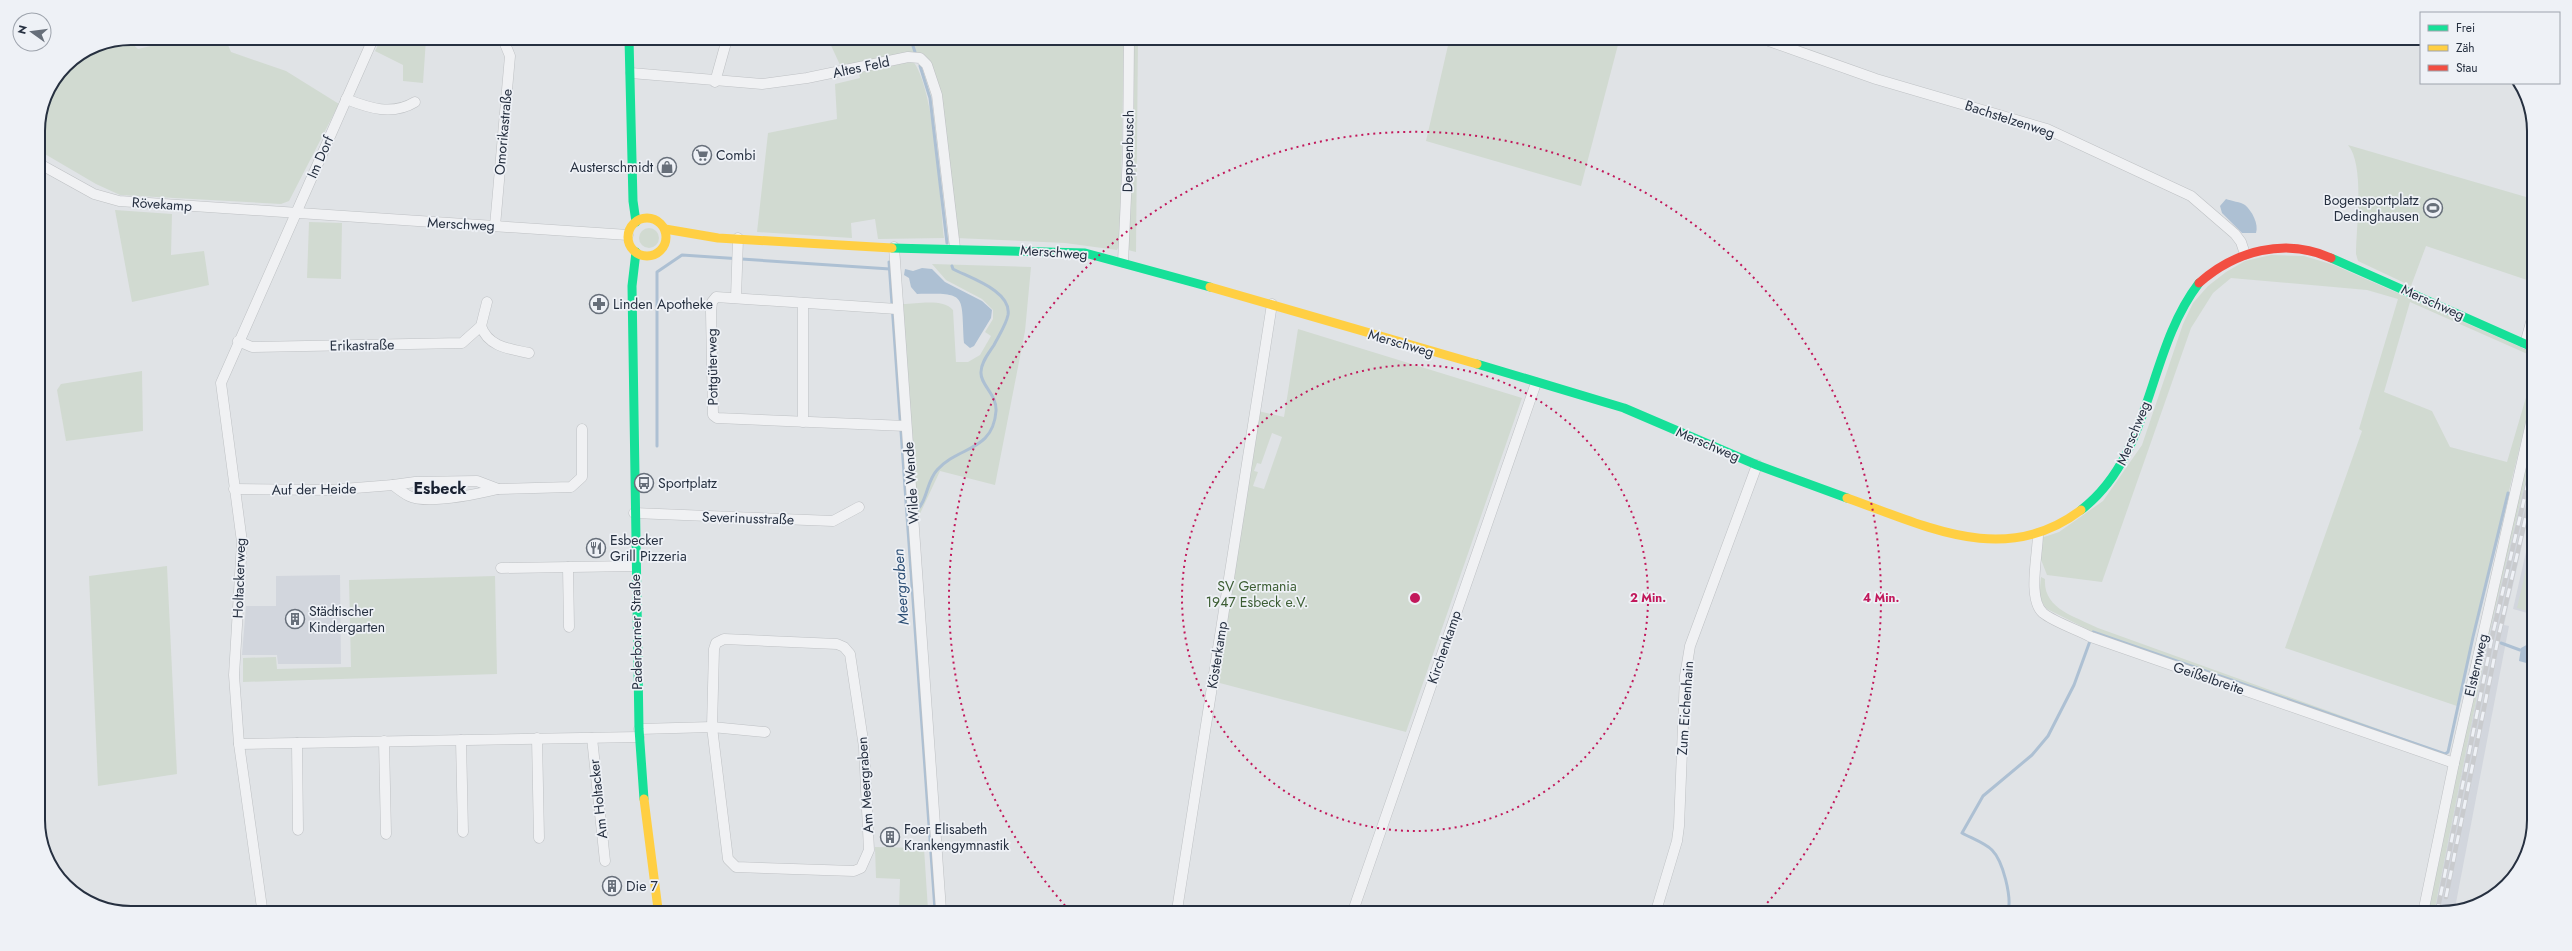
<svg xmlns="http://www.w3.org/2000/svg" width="2572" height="951" font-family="Jost,sans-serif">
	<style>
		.built { fill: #d2d6dd }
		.green { fill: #d1dad1; fill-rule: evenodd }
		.water { fill: #adc0d3 }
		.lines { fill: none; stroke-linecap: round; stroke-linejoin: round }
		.stream { stroke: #adc0d3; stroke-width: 3 }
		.street-casing { stroke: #bec1c4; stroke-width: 11 }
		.street { stroke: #f0f1f3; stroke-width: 10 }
		.fast { stroke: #16e098; stroke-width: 9 }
		.slow { stroke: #ffcf43; stroke-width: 9 }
		.jam { stroke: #f24e42; stroke-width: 9 }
		.rail-casing { stroke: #c9cbce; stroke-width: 4.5 }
		.rail { stroke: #eef1f6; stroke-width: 3; stroke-dasharray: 9; stroke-linecap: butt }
		.ring { fill: none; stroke: #c2185b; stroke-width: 2; stroke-dasharray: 2 4 }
		.labels { text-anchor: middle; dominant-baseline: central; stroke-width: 3.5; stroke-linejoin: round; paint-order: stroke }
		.street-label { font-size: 14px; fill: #263040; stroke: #eef1f6 }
		.poi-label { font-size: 14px; fill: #263040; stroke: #eef1f6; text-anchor: start }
		.park-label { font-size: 14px; fill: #3c5d33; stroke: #eef1f6 }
		.water-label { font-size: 15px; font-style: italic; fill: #2e5076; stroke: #eef1f6 }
		.quarter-label { font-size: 16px; font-weight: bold; fill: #192131; stroke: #eef1f6 }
		.rim { fill: none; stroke: #263040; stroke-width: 2 }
		.centre { fill: #c2185b; stroke: #eef1f6; stroke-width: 2 }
		.ring-label { font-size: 12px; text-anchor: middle; font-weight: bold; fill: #c2185b; stroke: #eef1f6; stroke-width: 3.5; stroke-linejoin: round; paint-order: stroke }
	</style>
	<rect width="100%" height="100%" fill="#e0e3e6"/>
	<g class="built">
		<polygon points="2532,451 2531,505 2504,625 2509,626 2455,908 2434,913 2488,640"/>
		<polygon points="2531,530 2531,614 2513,609"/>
		<polygon points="340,575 341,664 278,664 277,655 242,655 246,606 276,606 276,576"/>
	</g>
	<g class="green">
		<polygon points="162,38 225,38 231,52 286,71 339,104 289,201 281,204 120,195 96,184 38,150 38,125 45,95 65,65 96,45 127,39 138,49 159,44"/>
		<polygon points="381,39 426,39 423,83 403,81 403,65 375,51"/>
		<polygon points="828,39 1124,40 1120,244 1117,250 1065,243 956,238 939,92 920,54 841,67"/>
		<polygon points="1132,40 1138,40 1136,252 1128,250"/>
		<polygon points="1449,41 1619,41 1581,186 1426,141"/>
		<path d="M912,60C935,86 940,200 944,238L878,239L875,219L851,223L852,238L757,232L768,133L837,119L835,84L860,78L858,69Z"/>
		<path d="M2348,145L2533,199V276L2530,281L2426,246L2411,286L2358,261L2356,254C2356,227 2365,165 2348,145Z"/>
		<polygon points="115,210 172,214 171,255 204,251 209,285 132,302"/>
		<polygon points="309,222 342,223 341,279 307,278"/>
		<circle cx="649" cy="238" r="10"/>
		<polygon points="2271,255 2304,256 2334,265 2532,352 2532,356 2410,302 2384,392 2432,411 2450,447 2507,462 2532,377 2532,396 2457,706 2285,648 2362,431 2359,429 2398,299 2367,290 2231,278 2213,293 2191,328 2102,582 2047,575 2040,557 2041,538 2059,532 2103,501 2142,445 2183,324 2193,303 2208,286 2226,272 2245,261"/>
		<path d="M932,264L1031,267L1025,331L995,485L940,471L917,520L903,304C917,304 943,298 953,310L956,362H968L980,355L991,336L985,332L993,319V310L982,299L946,280Z"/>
		<path d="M1298,329L1522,398L1406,732L1216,682L1258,411L1284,417ZM1272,433L1282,437L1264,489L1253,486L1258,472L1254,471L1257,463L1261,464Z"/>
		<polygon points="142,371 143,431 66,441 57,390 61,384"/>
		<polygon points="2532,430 2532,452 2488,640 2434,913 2427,913 2456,764"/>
		<polygon points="2531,548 2531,612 2517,608"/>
		<polygon points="167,566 177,774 98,786 89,576"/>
		<polygon points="495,576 497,674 243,682 243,658 276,657 277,669 351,667 349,580"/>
		<path d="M2041,577L2045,579C2043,609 2075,616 2098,628L2445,753L2441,755L2097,634L2047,609L2039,599Z"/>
		<polygon points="875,847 924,848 928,910 899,910 900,879 876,878"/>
	</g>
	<g class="water">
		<path d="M2226,199C2231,201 2241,202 2245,205C2252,211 2259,224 2256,233H2242L2222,213L2220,206Z"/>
		<path d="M922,268L932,269L945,282L982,301L992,310L991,318L974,346L970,348L964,343C961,294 968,293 917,294L911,287L909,278L904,275L905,269L913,271Z"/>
		<polygon points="2530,643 2530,664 2519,661 2521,648"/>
	</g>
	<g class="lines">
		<g class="stream">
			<polyline points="911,40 915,52"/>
			<polyline points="920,66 930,98 947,243"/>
			<polyline points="889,262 935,910"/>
			<polyline points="657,446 657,272 682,255 890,269"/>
			<path d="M915,512C928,501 926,482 937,470C958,446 993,452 996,411C997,394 980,385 981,372C981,362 989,353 994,345C999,335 1006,325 1008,315C1012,291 970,278 953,269L952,266"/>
			<polyline points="2093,632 2445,754 2448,752 2473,637 2508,493"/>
			<polyline points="2501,643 2520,650"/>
			<path d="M2008,912C2012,897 2003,861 1992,850C1985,843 1971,838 1962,833L1983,796L2032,755L2048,736L2074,685L2090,641"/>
		</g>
		<g class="street-casing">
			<g id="street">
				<polyline points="1769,41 1876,79 2047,129 2191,196 2235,234 2241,242 2245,254"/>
				<polyline points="631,73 762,84 807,78 908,57 920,58 927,65 937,95 955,248"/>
				<polyline points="715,82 727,39"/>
				<path d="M346,99C369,108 392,116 415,102"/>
				<polyline points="38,163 94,194 119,201 628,235"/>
				<polyline points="495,226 510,56 503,39"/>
				<polyline points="894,247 941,910"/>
				<polyline points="1123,262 1128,153 1129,40"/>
				<polyline points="736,298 738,238"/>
				<polyline points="803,303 803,422"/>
				<polyline points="897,309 716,297 712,302 711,312 713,415 717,418 906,426"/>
				<path d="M481,326C488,347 510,349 529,353"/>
				<polyline points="238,341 252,347 462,343 481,326 487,302"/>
				<polyline points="2525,344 2533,315"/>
				<path d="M477,481L498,489C477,494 428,505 409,496C403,493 398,489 393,485L415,482Z"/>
				<polyline points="234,489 330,490 393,485"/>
				<polyline points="498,489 571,487 582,477 582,429"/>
				<polyline points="634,513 833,521 859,507"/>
				<path d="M2038,534C2038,554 2027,599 2043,613C2054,622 2078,630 2091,637L2454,763"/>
				<polyline points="568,567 569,627"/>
				<polyline points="501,568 635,566"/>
				<polygon points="724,639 837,644 844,647 850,654 864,747 869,850 861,868 854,871 736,867 728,859 712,727 714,649 716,643"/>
				<polyline points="639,729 712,727 765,732"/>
				<polyline points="537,738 539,838"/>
				<polyline points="592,738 605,861"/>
				<polyline points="461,740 463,832"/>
				<polyline points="384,741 386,834"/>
				<polyline points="297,743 298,830"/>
				<polyline points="239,744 639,737"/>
				<polyline points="262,908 239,744 234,675 242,542 221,383 373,39"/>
				<polyline points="1177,910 1272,304"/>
				<polyline points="1353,911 1536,383"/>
				<polyline points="1656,911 1677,841 1679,826 1685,676 1690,646 1757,465"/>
				<polyline points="2423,913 2454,763 2532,418"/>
			</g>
		</g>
		<use href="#street" class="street"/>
		<g class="fast">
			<polyline points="629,39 633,201 636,222"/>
			<polyline points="892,248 1085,253 1210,287"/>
			<polyline points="636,252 632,286 639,729 644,799"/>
			<polyline points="2331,258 2532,347"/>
			<polyline points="1477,364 1624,408 1757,465 1847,498"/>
			<path d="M2081,510C2153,455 2146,352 2199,283"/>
		</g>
		<g class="slow">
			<circle cx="647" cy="237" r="19"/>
			<polyline points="665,229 718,238 892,248"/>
			<polyline points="1210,287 1477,364"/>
			<path d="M1847,498C1926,526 2005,568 2081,510"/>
			<polyline points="644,799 658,909"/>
		</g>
		<path class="jam" d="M2199,283C2235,251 2285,237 2331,258"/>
		<g class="rail-casing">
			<g id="rail">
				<polyline points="2446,897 2499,634 2531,494"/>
				<polyline points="2437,913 2493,633 2532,465"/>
			</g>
		</g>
		<use href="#rail" class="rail"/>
	</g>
	<g class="ring">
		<circle cx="1415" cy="598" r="233"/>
		<path d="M1069 910A466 466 0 1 1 1761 910"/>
	</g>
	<defs>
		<g id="supermarket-ring" transform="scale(1)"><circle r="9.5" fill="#eef1f6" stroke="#676f7a" stroke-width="1.5"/><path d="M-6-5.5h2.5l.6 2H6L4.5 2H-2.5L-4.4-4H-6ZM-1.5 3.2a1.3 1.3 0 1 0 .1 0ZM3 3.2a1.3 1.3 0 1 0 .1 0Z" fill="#676f7a"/></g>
		<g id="shop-ring" transform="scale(1)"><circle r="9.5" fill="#eef1f6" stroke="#676f7a" stroke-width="1.5"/><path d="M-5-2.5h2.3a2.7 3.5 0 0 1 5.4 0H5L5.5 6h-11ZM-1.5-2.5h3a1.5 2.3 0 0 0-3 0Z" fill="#676f7a"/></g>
		<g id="stadium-ring" transform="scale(1)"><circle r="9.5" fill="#eef1f6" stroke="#676f7a" stroke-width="1.5"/><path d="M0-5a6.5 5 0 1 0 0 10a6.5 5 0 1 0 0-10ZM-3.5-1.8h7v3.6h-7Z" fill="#676f7a"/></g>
		<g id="pharmacy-ring" transform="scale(1)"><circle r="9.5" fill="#eef1f6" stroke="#676f7a" stroke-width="1.5"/><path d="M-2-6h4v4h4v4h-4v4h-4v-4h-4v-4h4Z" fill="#676f7a"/></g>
		<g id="bus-ring" transform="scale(1)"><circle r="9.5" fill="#eef1f6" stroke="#676f7a" stroke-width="1.5"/><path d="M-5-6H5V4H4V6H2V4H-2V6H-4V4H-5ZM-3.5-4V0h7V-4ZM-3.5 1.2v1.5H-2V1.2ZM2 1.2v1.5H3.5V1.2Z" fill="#676f7a"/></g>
		<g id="restaurant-ring" transform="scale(1)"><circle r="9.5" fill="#eef1f6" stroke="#676f7a" stroke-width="1.5"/><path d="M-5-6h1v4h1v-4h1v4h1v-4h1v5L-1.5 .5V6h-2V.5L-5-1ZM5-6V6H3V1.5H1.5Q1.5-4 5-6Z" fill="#676f7a"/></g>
		<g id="building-ring" transform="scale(1)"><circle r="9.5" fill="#eef1f6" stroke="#676f7a" stroke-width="1.5"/><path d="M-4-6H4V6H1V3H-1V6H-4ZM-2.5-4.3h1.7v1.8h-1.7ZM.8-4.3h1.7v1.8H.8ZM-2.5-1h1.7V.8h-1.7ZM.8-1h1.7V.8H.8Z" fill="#676f7a"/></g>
	</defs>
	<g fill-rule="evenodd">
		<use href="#supermarket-ring" x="702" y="155"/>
		<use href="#shop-ring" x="667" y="167"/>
		<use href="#stadium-ring" x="2433" y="208"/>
		<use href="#pharmacy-ring" x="599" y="304"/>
		<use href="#bus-ring" x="644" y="483"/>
		<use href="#restaurant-ring" x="596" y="548"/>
		<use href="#building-ring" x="295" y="619"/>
		<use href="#building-ring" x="890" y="837"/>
		<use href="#building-ring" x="612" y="886"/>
	</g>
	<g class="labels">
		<g class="street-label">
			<text transform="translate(861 67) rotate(-12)">Altes Feld</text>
			<text transform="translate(2010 119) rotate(18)">Bachstelzenweg</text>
			<text transform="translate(503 132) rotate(-85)">Omorikastraße</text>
			<text transform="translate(1128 151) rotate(-89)">Deppenbusch</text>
			<text transform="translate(320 157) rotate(-66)">Im Dorf</text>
			<text transform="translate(162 204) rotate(4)">Rövekamp</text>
			<text transform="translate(461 224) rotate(3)">Merschweg</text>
			<text transform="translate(1054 252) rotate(4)">Merschweg</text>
			<text transform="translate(2433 302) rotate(24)">Merschweg</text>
			<text transform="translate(1401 343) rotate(16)">Merschweg</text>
			<text transform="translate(362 345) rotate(-1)">Erikastraße</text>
			<text transform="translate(712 367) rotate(-91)">Pottgüterweg</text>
			<text transform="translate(2133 433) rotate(-68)">Merschweg</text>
			<text transform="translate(1708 444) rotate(23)">Merschweg</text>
			<text transform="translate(911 483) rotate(-94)">Wilde Wende</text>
			<text transform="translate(314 489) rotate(-1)">Auf der Heide</text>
			<text transform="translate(748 518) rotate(2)">Severinusstraße</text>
			<text transform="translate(239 578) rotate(-88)">Holtackerweg</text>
			<text transform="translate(636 632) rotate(-91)">Paderborner Straße</text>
			<text transform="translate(1444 647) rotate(-71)">Kirchenkamp</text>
			<text transform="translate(1217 655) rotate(-81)">Kösterkamp</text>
			<text transform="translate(2476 665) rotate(-77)">Elsternweg</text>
			<text transform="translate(2209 678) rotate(19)">Geißelbreite</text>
			<text transform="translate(1685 708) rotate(-86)">Zum Eichenhain</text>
			<text transform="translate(865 785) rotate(-94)">Am Meergraben</text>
			<text transform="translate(598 799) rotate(-96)">Am Holtacker</text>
		</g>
		<g class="poi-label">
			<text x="716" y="155">Combi</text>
			<text x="653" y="167" text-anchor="end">Austerschmidt</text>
			<text x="2419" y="200" text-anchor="end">Bogensportplatz<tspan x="2419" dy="16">Dedinghausen</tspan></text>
			<text x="613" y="304">Linden Apotheke</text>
			<text x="658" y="483">Sportplatz</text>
			<text x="610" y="540">Esbecker<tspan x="610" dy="16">Grill Pizzeria</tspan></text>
			<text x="309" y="611">Städtischer<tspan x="309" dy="16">Kindergarten</tspan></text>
			<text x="904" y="829">Foer Elisabeth<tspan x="904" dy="16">Krankengymnastik</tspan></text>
			<text x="626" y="886">Die 7</text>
		</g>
		<g class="park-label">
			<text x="1257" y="586">SV Germania<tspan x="1257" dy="16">1947 Esbeck e.V.</tspan></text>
		</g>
		<g class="water-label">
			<text transform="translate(901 587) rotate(-94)">Meergraben</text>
		</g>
		<g class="quarter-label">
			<text x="440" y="488">Esbeck</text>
		</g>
	</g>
	<path d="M0 0H2572V951H0ZM131 45H2441A86 86 0 0 1 2527 131V820A86 86 0 0 1 2441 906H131A86 86 0 0 1 45 820V131A86 86 0 0 1 131 45Z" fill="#eef1f6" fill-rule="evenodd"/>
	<path class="rim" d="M131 45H2441A86 86 0 0 1 2527 131V820A86 86 0 0 1 2441 906H131A86 86 0 0 1 45 820V131A86 86 0 0 1 131 45Z"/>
	<circle cx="1415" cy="598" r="6" class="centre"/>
	<g class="ring-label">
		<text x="1648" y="602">2 Min.</text>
		<text x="1881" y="602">4 Min.</text>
	</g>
	<rect x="2420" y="12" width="140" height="72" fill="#eef1f6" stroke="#9ea4ad"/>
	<rect x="2428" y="25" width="20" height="6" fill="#16e098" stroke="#9ea4ad"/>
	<text x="2456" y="32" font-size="12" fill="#263040">Frei</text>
	<rect x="2428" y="45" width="20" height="6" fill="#ffcf43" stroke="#9ea4ad"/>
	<text x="2456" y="52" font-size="12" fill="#263040">Zäh</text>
	<rect x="2428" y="65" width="20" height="6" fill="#f24e42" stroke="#9ea4ad"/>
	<text x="2456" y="72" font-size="12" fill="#263040">Stau</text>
	<g transform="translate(32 32) rotate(284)"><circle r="19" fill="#eef1f6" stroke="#9ea4ad"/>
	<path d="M0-3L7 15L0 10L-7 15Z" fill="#676f7a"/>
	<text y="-6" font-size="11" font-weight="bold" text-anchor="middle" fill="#263040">N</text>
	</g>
</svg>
